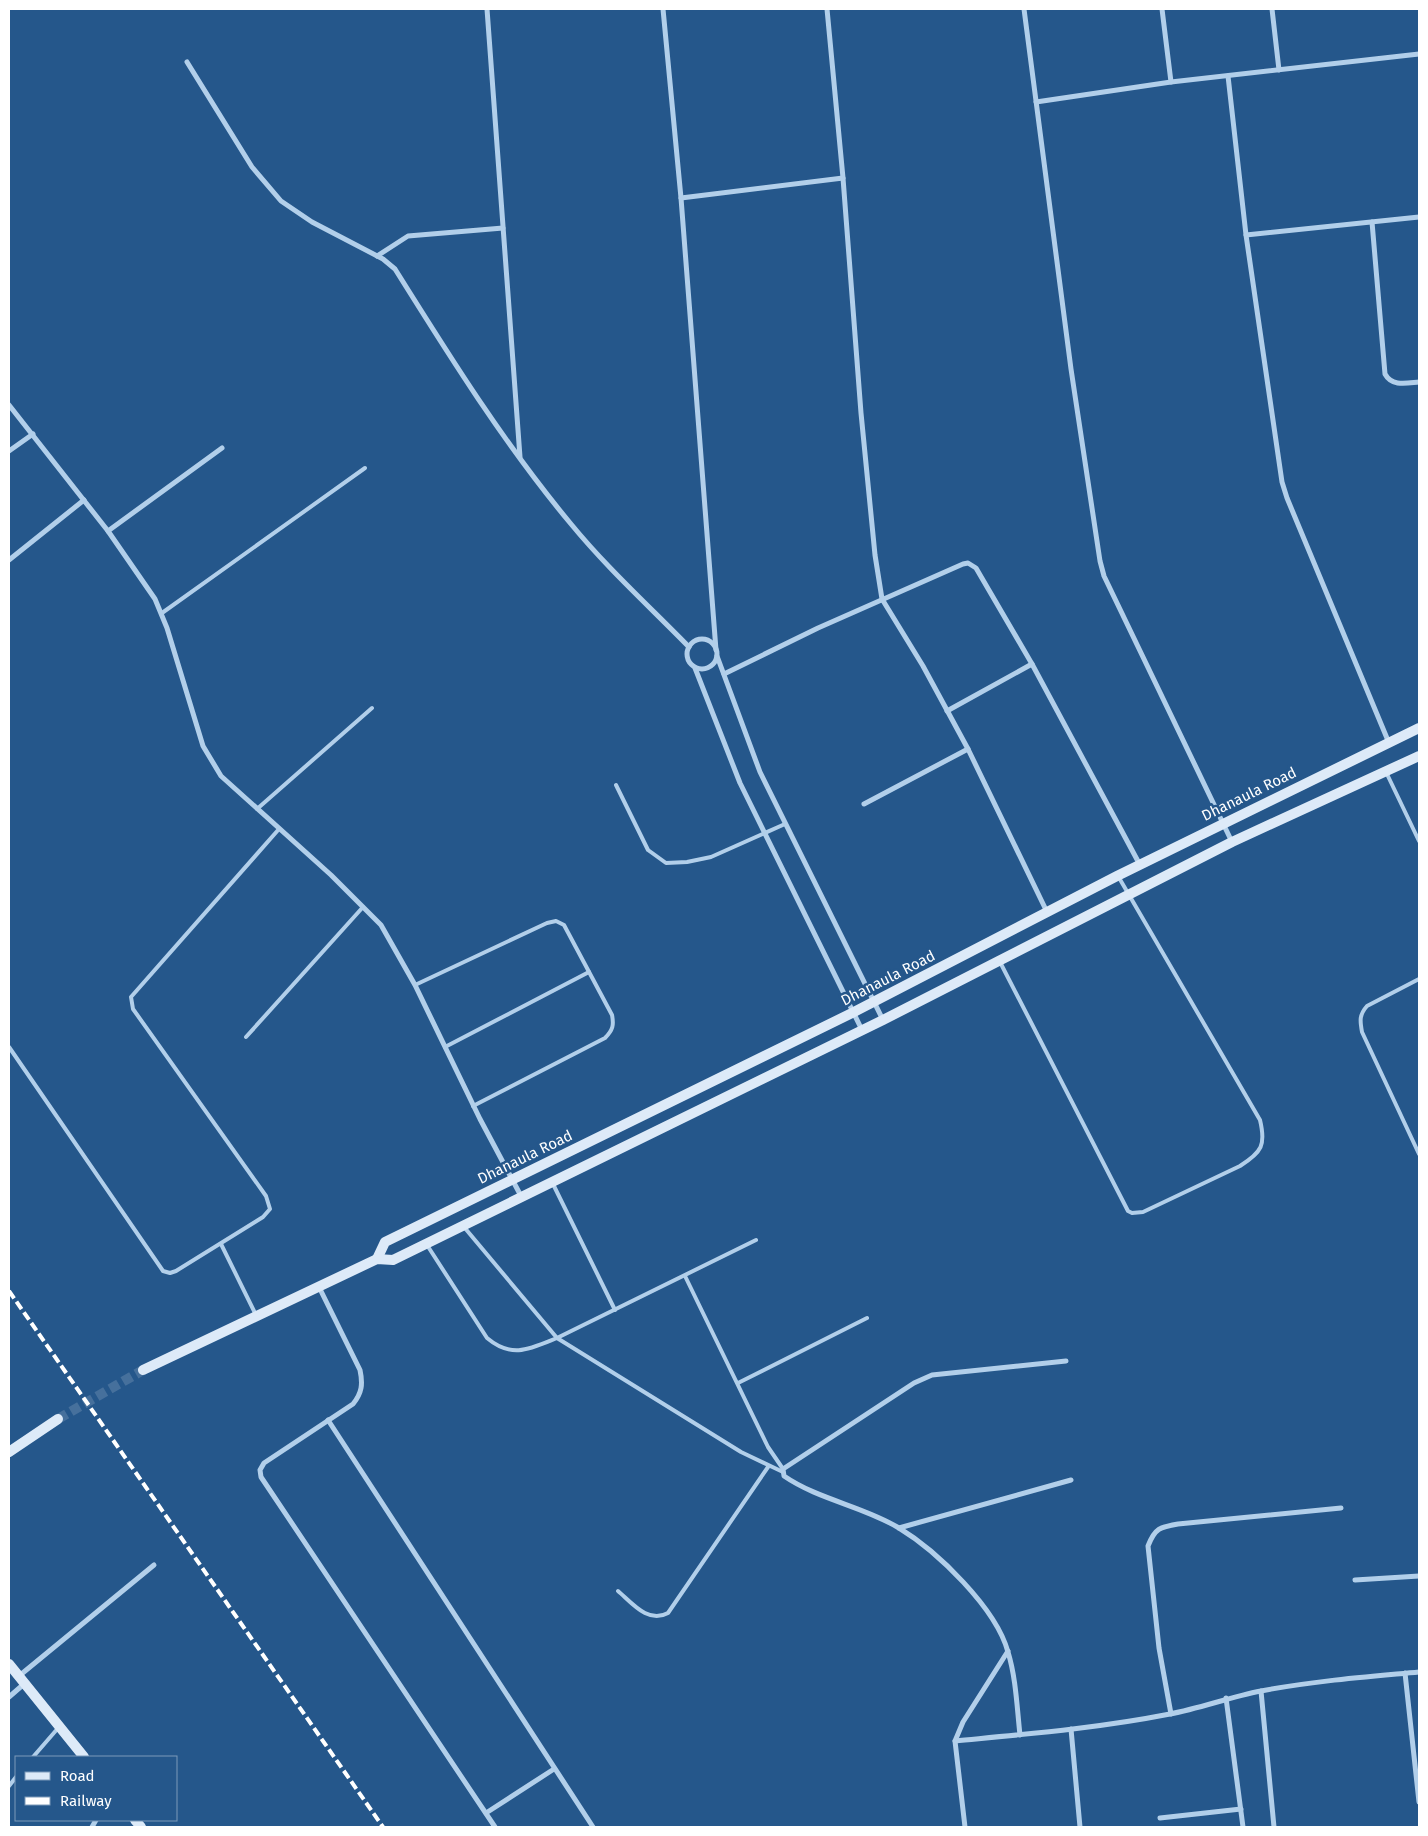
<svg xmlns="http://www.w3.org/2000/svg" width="1428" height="1836" font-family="'Fira Sans',sans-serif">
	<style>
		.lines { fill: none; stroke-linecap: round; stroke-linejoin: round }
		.secondary-tunnel { stroke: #46709c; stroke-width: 10; stroke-dasharray: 10 5; stroke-linecap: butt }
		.lane { stroke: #b2cfea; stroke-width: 4 }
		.street { stroke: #b2cfea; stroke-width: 5 }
		.secondary { stroke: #ddeaf8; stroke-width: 10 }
		.rail { stroke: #fff; stroke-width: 4; stroke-dasharray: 9 4; stroke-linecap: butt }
		.labels { text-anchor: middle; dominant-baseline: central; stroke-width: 5; stroke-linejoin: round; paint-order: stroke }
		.street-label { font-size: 15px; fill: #fff; stroke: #25578b }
	</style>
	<rect width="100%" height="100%" fill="#25578b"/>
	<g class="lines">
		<polyline class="secondary-tunnel" points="58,1419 143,1370"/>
		<g class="lane">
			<polyline points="162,613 365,468"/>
			<polyline points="1386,772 1419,841"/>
			<polyline points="616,785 648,850 666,863 687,862 711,857 785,824"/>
			<polyline points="257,809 372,708"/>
			<path d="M1000,962L1128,1211L1132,1213L1143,1212L1240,1166C1262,1152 1266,1145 1260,1120L1118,876"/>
			<path d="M1419,979L1367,1006C1359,1015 1360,1021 1362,1032L1419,1154"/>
			<path d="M415,985L547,923L556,921L564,925L612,1015C614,1025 613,1030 605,1038L473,1106"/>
			<polyline points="246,1037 363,907"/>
			<polyline points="9,1047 163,1271 170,1273 176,1271 263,1217 270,1209 266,1196 133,1009 131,997 279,829"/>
			<polyline points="445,1047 589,972"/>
			<polyline points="552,1182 615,1310"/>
			<polyline points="464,1227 557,1338 741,1452 783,1472"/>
			<polyline points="221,1244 256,1315"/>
			<path d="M427,1245L487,1338C512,1359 530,1349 557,1338L756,1240"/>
			<polyline points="685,1276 768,1447 783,1469"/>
			<polyline points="738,1383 867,1318"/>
			<path d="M618,1591C632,1603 648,1624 668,1613L768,1467"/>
			<polyline points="33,1757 59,1727"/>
			<polyline points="9,1786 16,1777"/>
		</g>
		<g class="street">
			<polyline points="487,9 520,457"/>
			<polyline points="663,9 681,198 716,650"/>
			<polyline points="827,9 843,178 861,413 875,555 882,599 923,666 968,749 1047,912"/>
			<polyline points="1024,9 1071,369 1100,561 1104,576 1232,842"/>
			<polyline points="1162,9 1171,82"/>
			<polyline points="1272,9 1279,70"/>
			<path d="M187,62L252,167L281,201L312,222L383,259L395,269C450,357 505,445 571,524C607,568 650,607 689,647"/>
			<polyline points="1228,76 1246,235 1282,482 1287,498 1389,743"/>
			<polyline points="1036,102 1171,82 1419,54"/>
			<polyline points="681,198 843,178"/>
			<path d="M1372,222L1385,374C1392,387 1407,383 1419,382"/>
			<polyline points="1246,235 1419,217"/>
			<polyline points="377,256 408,236 503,228"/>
			<polyline points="9,405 108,531 155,599 167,628 203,746 221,776 331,875 381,925 415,985 480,1119 521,1196"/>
			<polyline points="9,451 33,434"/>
			<polyline points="108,531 222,448"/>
			<polyline points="9,560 84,500"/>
			<circle cx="702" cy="654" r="15"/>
			<polyline points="717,656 760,772 883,1020"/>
			<polyline points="695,668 740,783 862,1030"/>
			<polyline points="724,674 818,628 963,564 968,563 976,568 1032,664 1140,865"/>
			<polyline points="947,711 1032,664"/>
			<polyline points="864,804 968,749"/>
			<path d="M319,1287L360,1370C363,1384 362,1393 353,1404L264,1463L260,1470L261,1477L495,1827"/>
			<polyline points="328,1420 593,1827"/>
			<polyline points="899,1528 1071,1480"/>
			<polyline points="1355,1580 1419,1576"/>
			<polyline points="1405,1673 1419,1802"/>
			<polyline points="19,1676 154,1565"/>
			<polyline points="1261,1691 1274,1827"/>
			<polyline points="9,1697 24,1684"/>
			<polyline points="1226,1698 1243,1827"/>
			<path d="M1171,1714L1159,1648L1148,1546C1155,1528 1160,1527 1178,1524L1341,1508"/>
			<polyline points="1071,1729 1080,1827"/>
			<path d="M1020,1735C1017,1708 1016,1678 1008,1652C996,1608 937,1551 899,1528C863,1506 819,1500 784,1476L783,1469L914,1383L932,1375L1066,1361"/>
			<path d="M955,1741C1027,1734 1099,1728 1170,1714C1201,1708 1230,1697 1261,1691C1313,1681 1366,1677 1419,1672"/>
			<polyline points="486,1813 554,1769"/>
			<polyline points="1160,1818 1241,1809"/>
			<polyline points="92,1827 96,1820"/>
			<polyline points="965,1827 955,1741 963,1722 1008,1651"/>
		</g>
		<g class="secondary">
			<polyline points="377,1259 385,1242 852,1013 1117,876 1419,728"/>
			<polyline points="143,1370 377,1259 393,1260 883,1020 1232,842 1419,756"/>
			<polyline points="9,1452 58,1419"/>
			<polyline points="9,1664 84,1757"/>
			<polyline points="135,1820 141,1827"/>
		</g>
		<polyline class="rail" points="9,1291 383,1827"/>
	</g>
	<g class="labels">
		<g class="street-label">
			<text transform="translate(1249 794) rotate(-26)">Dhanaula Road</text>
			<text transform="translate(888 978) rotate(-27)">Dhanaula Road</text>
			<text transform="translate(525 1157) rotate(-26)">Dhanaula Road</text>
		</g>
	</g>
	<rect width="1428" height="1836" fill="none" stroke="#ffffff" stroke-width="20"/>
	<rect x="15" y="1756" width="162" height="65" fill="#25578b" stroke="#7c9ab9"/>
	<rect x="25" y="1772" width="25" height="8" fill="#ddeaf8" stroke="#7c9ab9"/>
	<text x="60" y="1781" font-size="15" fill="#ffffff">Road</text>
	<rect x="25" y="1797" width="25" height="8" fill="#ffffff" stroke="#7c9ab9"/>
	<text x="60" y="1806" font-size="15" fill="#ffffff">Railway</text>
</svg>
